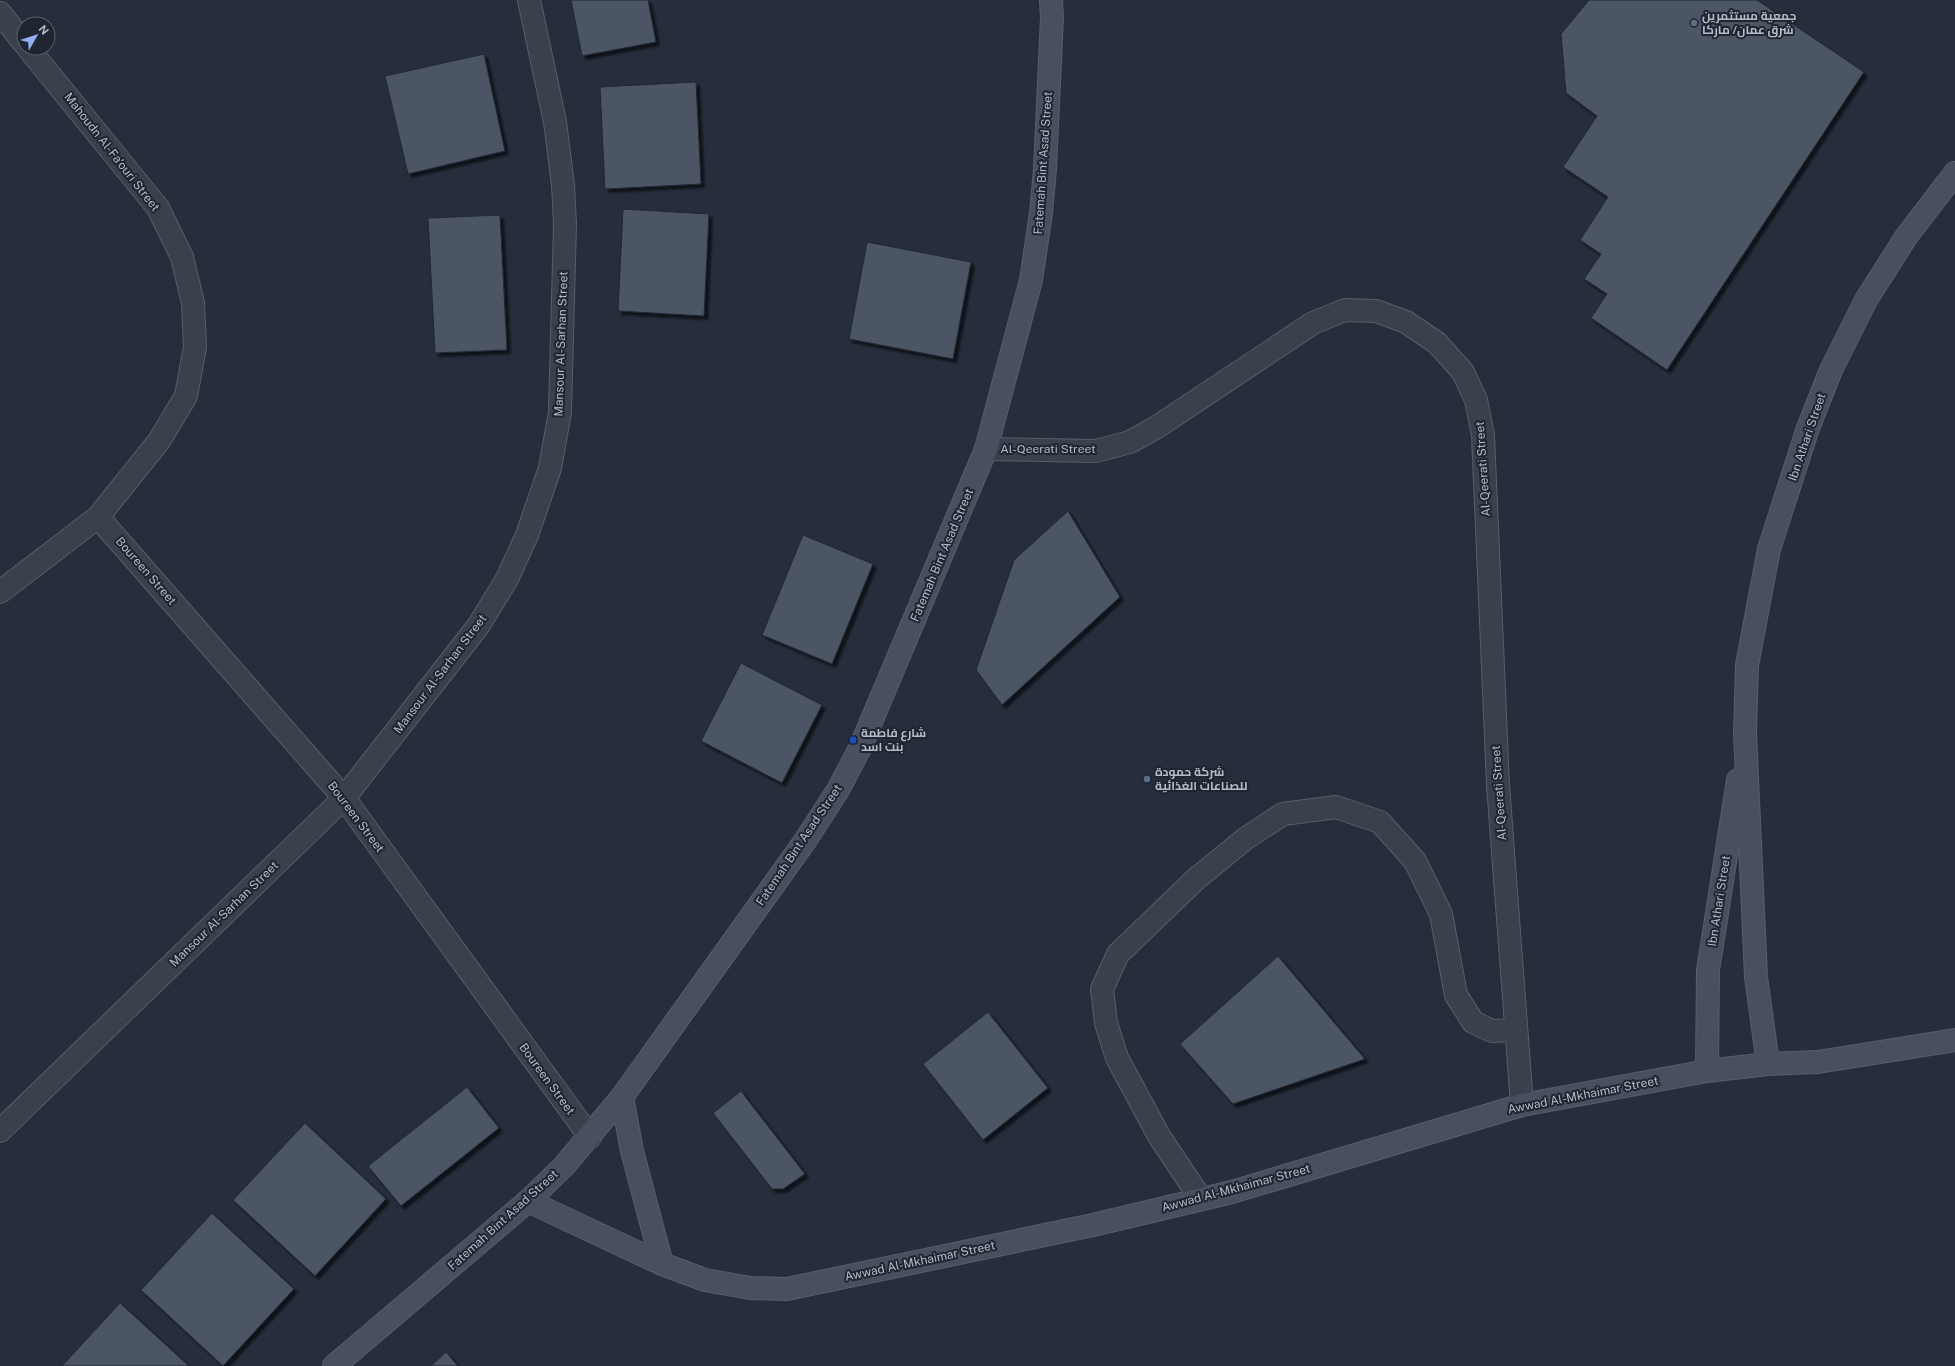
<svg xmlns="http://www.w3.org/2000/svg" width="1955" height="1366" font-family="'Public Sans',Cairo,sans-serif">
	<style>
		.building { fill: #4c5464; stroke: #212733; filter: url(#shadow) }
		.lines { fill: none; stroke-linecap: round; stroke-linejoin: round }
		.lane-casing { stroke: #585e6a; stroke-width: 24 }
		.street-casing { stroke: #585e6a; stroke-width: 24 }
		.secondary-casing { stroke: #585e6a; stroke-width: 24 }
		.lane { stroke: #3a404c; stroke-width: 22 }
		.street { stroke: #3a404c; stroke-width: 22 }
		.secondary { stroke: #484f5f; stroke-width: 22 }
		.service-dot { fill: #5c6f8a; stroke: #1f2531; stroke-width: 1.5 }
		.transit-dot { fill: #1a4fb4; stroke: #1f2531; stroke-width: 1.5 }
		.labels { text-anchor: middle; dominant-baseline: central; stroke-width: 4; stroke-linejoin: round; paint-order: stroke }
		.poi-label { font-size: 12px; font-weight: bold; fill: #b5bbc7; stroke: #1f2531; text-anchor: start }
		.street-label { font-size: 12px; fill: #b5bbc7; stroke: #1f2531 }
	</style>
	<defs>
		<filter id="shadow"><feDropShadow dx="3.5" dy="3.5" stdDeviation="1" flood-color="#0009"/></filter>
	</defs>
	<rect width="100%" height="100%" fill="#262e3c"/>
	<g class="building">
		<polygon points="571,0 648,0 656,42 582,56"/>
		<polygon points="1589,0 1757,0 1864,72 1667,370 1591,318 1607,294 1584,279 1601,254 1580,240 1608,197 1563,167 1597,116 1566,93 1561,34"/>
		<polygon points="484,54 505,151 408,174 385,76"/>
		<polygon points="696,82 701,184 605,189 600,87"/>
		<polygon points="623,209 709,214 704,316 618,311"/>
		<polygon points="500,215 507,350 435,353 428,218"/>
		<polygon points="867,242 971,262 953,359 849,339"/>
		<polygon points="1068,511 1120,597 1002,705 976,670 1014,560"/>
		<polygon points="803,535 873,564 832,664 762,635"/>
		<polygon points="741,663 822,705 782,783 701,741"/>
		<polygon points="1278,956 1365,1059 1233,1104 1180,1044"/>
		<polygon points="988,1012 1048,1088 983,1140 923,1064"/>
		<polygon points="467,1087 499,1128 401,1206 368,1166"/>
		<polygon points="741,1091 805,1174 783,1189 772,1189 713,1113"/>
		<polygon points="305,1123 386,1199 315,1276 233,1200"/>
		<polygon points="212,1213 294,1289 223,1366 141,1290"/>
		<polygon points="120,1303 189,1366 62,1366"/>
		<polygon points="446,1352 458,1366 431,1366"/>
	</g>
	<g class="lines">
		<g class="lane-casing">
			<polyline id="lane" points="1201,1199 1159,1136 1117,1058 1106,1023 1102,989 1118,954 1196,879 1245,839 1283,814 1336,807 1380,822 1415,861 1441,914 1456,995 1473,1022 1492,1031 1516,1030"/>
		</g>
		<g class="street-casing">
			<g id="street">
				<polyline points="0,13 24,43"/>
				<polyline points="986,449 1096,451 1130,442 1157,427 1313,323 1345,310 1376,311 1406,322 1437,343 1463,372 1476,400 1483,435 1498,785 1522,1105"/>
				<polyline points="98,517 344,798 590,1137"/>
				<polyline points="0,592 98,517 159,441 186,396 195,347 193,303 182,257 158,208 28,48"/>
				<polyline points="0,1131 344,798 479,625 507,579 527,535 550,468 560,412 565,224 563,185 555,122 529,0"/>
			</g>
		</g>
		<g class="secondary-casing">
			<g id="secondary">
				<polyline points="1768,1064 1756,977 1745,733 1747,665 1769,549 1808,428 1831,370 1866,300 1906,237 1955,173"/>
				<polyline points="1707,1071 1708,970 1738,780"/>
				<polyline points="622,1097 632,1151 662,1264"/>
				<polyline points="528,1201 662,1264 705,1280 750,1288 787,1289 1093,1225 1232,1192 1522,1105 1707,1071 1768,1064 1818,1062 1955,1040"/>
				<polyline points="334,1366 528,1201 564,1166 622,1097 805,841 838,790 860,748 986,449 1031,280 1041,213 1045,169 1052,17 1051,0"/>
			</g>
		</g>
		<use href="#lane" class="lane"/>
		<use href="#street" class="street"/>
		<use href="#secondary" class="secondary"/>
	</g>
	<g class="service-dot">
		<circle cx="1694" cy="23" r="4"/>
		<circle cx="1147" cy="779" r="4"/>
	</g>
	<rect class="transit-dot" x="849" y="736" width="8" height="8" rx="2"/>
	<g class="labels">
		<g class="poi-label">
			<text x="1702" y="16">جمعية مستثمرين<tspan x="1702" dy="14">شرق عمان/ ماركا</tspan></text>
			<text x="861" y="733">شارع فاطمة<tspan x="861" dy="14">بنت اسد</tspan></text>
			<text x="1155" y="772">شركة حمودة<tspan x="1155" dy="14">للصناعات الغذائية</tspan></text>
		</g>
		<g class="street-label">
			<text transform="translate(112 152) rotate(52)">Mahoudn Al-Fa’ouri Street</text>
			<text transform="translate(1043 163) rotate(-86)">Fatemah Bint Asad Street</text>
			<text transform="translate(561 344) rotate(-88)">Mansour Al-Sarhan Street</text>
			<text transform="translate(1807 437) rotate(-71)">Ibn Athari Street</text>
			<text x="1048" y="449">Al-Qeerati Street</text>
			<text transform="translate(1483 469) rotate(-94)">Al-Qeerati Street</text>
			<text transform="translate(942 555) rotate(-67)">Fatemah Bint Asad Street</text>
			<text transform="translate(146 571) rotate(49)">Boureen Street</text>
			<text transform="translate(440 674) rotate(-53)">Mansour Al-Sarhan Street</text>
			<text transform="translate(1499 793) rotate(-94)">Al-Qeerati Street</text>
			<text transform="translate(356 817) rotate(53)">Boureen Street</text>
			<text transform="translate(799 845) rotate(-56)">Fatemah Bint Asad Street</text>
			<text transform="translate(1719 901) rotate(-81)">Ibn Athari Street</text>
			<text transform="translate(224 914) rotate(-44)">Mansour Al-Sarhan Street</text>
			<text transform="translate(547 1079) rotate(54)">Boureen Street</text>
			<text transform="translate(1583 1095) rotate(-11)">Awwad Al-Mkhaimar Street</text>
			<text transform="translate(1236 1188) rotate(-15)">Awwad Al-Mkhaimar Street</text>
			<text transform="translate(503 1220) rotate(-42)">Fatemah Bint Asad Street</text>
			<text transform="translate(920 1261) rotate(-12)">Awwad Al-Mkhaimar Street</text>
		</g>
	</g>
	<g transform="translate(36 36) rotate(51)"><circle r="19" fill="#1f2531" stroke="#5b616d"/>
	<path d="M0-3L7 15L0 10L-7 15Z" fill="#93afef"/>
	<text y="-6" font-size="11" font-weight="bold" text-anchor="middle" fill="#b5bbc7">N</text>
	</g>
</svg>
